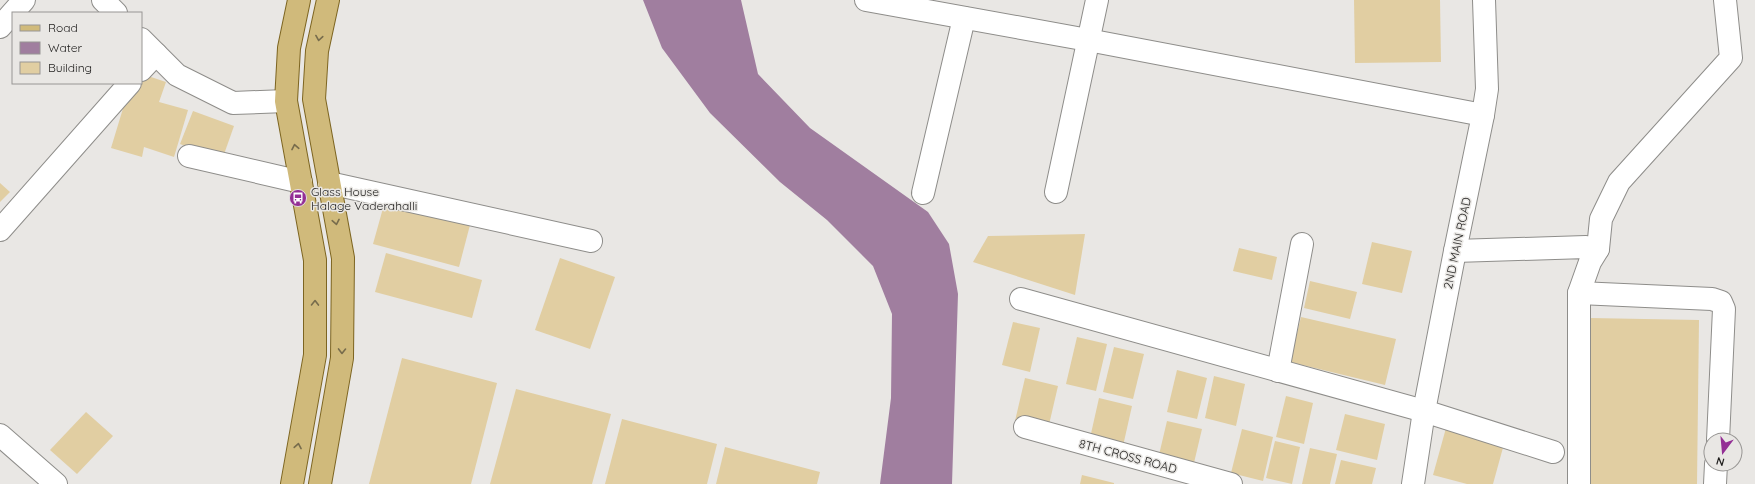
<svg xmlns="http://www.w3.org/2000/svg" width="1755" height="484" font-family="Quicksand,sans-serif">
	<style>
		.water { fill: #a07e9f }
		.building { fill: #e1cea2 }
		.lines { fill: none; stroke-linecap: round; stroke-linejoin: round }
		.minor-casing { stroke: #8e8d8a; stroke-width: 24 }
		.major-casing { stroke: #7d6521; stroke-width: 24 }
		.minor { stroke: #fff; stroke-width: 22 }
		.major { stroke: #d0ba7b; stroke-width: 22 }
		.oneway { stroke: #776c4c }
		.labels { text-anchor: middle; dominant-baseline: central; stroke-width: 3; stroke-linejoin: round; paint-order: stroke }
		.poi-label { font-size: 12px; fill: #1e1d1c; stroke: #e9e7e4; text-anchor: start }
		.street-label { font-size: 12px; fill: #1e1d1c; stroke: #e9e7e4 }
	</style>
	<rect width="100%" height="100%" fill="#e9e7e4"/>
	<polygon class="water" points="643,0 741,0 758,74 810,128 928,212 949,244 958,294 952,484 880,484 891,398 892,314 873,266 827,220 780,182 710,113 662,48"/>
	<g class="building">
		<polygon points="1354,0 1440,0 1441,62 1355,63"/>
		<polygon points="142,74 166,82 159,102 188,110 174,157 144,147 142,157 111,148 128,92 136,94 139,83 141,83"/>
		<polygon points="193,111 234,126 222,160 180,144"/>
		<polygon points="0,183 10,192 0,202"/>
		<polygon points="385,201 470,225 459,267 373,244"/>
		<polygon points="1085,234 1075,295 973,262 988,236"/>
		<polygon points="1372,242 1412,251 1402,293 1362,284"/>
		<polygon points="1239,248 1277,257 1272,280 1233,271"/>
		<polygon points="386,253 482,280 472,318 375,292"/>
		<polygon points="560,258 615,277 590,349 535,330"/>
		<polygon points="1310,281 1357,292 1350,319 1304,308"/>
		<polygon points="1301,317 1396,339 1385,385 1290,362"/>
		<polygon points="1590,318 1699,320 1697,484 1589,484"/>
		<polygon points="1013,322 1040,328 1030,372 1002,365"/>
		<polygon points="1077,337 1107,344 1096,391 1066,384"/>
		<polygon points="1114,347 1144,354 1133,399 1103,392"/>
		<polygon points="402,358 497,383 471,484 369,484"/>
		<polygon points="1177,370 1207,378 1197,419 1167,412"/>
		<polygon points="1214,376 1245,384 1236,426 1205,418"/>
		<polygon points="1025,378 1058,386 1048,429 1015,421"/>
		<polygon points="516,389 611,414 592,484 490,484"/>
		<polygon points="1286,396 1313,403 1304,444 1276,437"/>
		<polygon points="1099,398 1132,406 1123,446 1090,438"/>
		<polygon points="86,412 113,436 77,474 50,450"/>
		<polygon points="1345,414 1385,424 1377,460 1336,450"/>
		<polygon points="622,419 717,444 707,484 605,484"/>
		<polygon points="1167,421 1202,429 1193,467 1158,459"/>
		<polygon points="1446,428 1504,444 1493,484 1467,484 1433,475"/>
		<polygon points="1242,429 1273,437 1263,481 1231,473"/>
		<polygon points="1275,441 1300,447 1292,484 1266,478"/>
		<polygon points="725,447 820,472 817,484 716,484"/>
		<polygon points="1310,448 1337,454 1330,484 1302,484"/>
		<polygon points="1341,460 1376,468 1372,484 1335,484"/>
		<polygon points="1082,475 1114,483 1114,484 1080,484"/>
	</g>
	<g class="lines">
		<g class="minor-casing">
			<g id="minor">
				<polyline points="103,0 116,13"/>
				<polyline points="866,0 1088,40 1483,115"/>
				<polyline points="0,27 24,0"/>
				<polyline points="141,39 177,75 233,103 286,101"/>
				<polyline points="141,70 156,54"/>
				<polyline points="189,156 301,182"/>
				<polyline points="329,183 591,241"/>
				<polyline points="1056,192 1097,0"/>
				<polyline points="923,193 964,18"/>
				<polyline points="0,230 130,83"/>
				<polyline points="1598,249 1601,219 1619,182 1731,58 1725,0"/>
				<polyline points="1455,251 1586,247 1598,249 1590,262 1579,293 1579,484"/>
				<polyline points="1579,293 1712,299 1721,302 1724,309 1718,440"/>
				<polyline points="1021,299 1424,411 1553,452"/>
				<polyline points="1278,371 1302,244"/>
				<polyline points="1025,427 1231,484"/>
				<polyline points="0,435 56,484"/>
				<polyline points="1413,484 1424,411 1455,251 1483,115 1487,89 1484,0"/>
				<polyline points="1715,484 1716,464"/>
			</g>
		</g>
		<g class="major-casing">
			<g id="major">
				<polyline points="292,484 315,355 315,260 286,101 289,48 299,0"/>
				<polyline points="320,484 342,358 343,258 314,99 317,51 328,0"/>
			</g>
		</g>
		<use href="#minor" class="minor"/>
		<use href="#major" class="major"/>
	</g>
	<defs><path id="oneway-chevron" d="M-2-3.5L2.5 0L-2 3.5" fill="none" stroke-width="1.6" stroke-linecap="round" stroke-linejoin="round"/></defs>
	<g class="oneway">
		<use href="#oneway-chevron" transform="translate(319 38) rotate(99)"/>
		<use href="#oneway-chevron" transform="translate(295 147) rotate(-101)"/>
		<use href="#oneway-chevron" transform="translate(336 222) rotate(79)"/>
		<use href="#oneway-chevron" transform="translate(315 303) rotate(-89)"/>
		<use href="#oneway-chevron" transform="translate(342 351) rotate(91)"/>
		<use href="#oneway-chevron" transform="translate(298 446) rotate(-80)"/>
	</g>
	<defs>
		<g id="bus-disc" transform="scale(0.9)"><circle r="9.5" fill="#932f95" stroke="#e9e7e4"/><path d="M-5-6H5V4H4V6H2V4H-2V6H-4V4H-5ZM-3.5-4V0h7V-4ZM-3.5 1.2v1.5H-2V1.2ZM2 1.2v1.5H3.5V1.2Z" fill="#fff"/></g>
	</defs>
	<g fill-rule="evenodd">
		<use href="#bus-disc" x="298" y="198"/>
	</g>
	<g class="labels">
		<g class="poi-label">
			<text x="311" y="191">Glass House<tspan x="311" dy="14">Halage Vaderahalli</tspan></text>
		</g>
		<g class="street-label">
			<text transform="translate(1457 243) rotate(-78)">2ND MAIN ROAD</text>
			<text transform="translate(1128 456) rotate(15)">8TH CROSS ROAD</text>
		</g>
	</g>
	<rect x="12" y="12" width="130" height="72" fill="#e9e7e4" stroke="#989694"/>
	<rect x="20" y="25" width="20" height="6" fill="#d0ba7b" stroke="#989694"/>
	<text x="48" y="32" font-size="12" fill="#1e1d1c">Road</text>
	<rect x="20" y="42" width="20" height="12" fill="#a07e9f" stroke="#989694"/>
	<text x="48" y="52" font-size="12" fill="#1e1d1c">Water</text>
	<rect x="20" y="62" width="20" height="12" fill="#e1cea2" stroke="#989694"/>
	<text x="48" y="72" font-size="12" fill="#1e1d1c">Building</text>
	<g transform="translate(1723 452) rotate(196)"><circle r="19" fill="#e9e7e4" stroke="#989694"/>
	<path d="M0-3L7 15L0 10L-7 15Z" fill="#932f95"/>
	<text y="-6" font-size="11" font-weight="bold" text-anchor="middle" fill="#1e1d1c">N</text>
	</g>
</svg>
